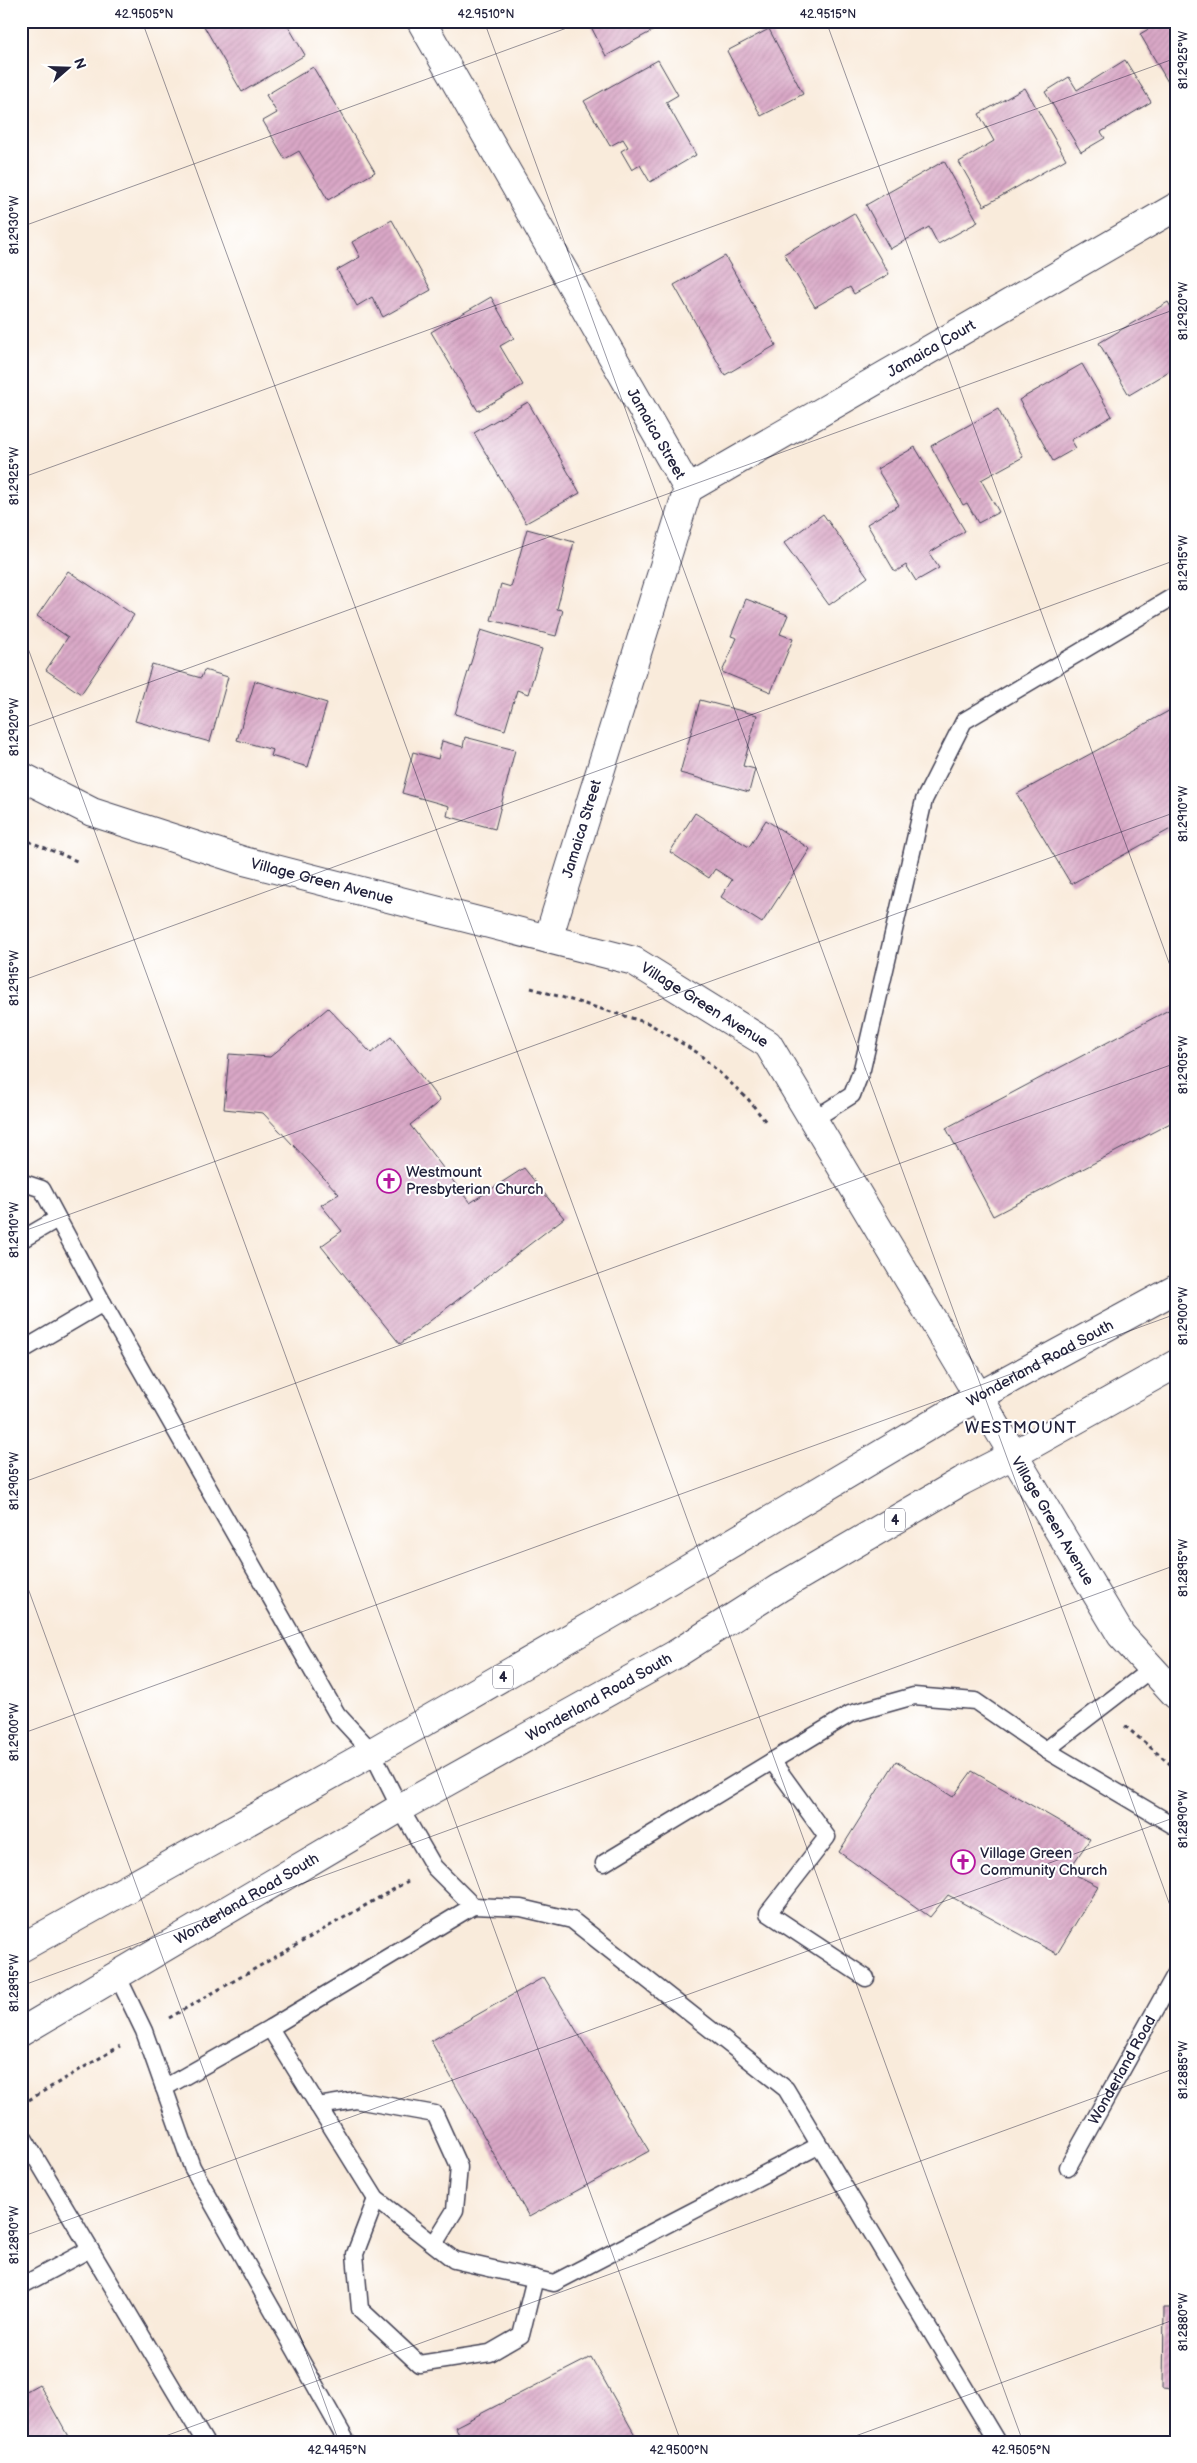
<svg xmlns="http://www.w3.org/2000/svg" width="1197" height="2463" font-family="'Balsamiq Sans',sans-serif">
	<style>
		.building { fill: url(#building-hatch) }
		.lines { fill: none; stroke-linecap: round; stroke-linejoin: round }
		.lane-casing { stroke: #424053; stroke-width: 19 }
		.street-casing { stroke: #424053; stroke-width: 30 }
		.secondary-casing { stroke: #424053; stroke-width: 30 }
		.primary-casing { stroke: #424053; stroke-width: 30 }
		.path { stroke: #424053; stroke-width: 3; stroke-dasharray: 4 4; stroke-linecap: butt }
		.lane { stroke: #fff; stroke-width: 16 }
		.street { stroke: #fff; stroke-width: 28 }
		.secondary { stroke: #fff; stroke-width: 28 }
		.primary { stroke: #fff; stroke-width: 28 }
		.ticks { fill: none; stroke: #22223b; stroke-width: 1; stroke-opacity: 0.45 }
		.labels { text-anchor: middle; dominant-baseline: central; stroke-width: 4; stroke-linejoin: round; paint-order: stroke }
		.shield { fill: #fff; stroke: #646476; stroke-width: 1 }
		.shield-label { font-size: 14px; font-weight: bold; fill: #22223b }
		.street-label { font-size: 15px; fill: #22223b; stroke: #fff }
		.poi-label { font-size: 15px; fill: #22223b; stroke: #fff; text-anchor: start }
		.neighbourhood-label { font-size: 16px; letter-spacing: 1px; fill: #22223b; stroke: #fff }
		.neatline { fill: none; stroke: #22223b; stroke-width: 2 }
		.ticks-label { font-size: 12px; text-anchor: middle; fill: #22223b }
	</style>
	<defs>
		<pattern id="building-hatch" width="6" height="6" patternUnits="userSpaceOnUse" patternTransform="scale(1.25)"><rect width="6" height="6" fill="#d9a7c6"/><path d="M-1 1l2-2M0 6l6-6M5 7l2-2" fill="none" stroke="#ba8fab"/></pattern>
	</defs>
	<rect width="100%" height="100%" fill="#fff"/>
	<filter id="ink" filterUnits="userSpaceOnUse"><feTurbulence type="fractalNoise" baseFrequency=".02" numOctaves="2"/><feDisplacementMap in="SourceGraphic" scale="10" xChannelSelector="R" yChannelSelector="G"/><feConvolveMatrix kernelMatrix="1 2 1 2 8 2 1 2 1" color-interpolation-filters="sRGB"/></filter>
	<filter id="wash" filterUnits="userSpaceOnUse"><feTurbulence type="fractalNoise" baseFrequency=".0096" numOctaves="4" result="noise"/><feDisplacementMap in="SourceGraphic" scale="20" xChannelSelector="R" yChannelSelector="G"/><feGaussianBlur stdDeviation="1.12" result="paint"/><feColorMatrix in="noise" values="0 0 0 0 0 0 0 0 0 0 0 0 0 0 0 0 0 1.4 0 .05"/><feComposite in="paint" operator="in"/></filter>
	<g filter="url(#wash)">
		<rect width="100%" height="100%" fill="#f9ebdb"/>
		<g id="blocks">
			<g class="building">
				<polygon points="201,21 285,21 305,55 242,92"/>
				<polygon points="588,21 649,21 654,30 606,56"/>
				<polygon points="1162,21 1176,21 1176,87 1172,89 1140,34"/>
				<polygon points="769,29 803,94 761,116 727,51"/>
				<polygon points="658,60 678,95 666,102 696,155 650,182 640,165 632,170 621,151 628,147 623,139 610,146 584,101"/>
				<polygon points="1125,60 1151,102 1101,132 1105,138 1081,152 1045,92 1069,77 1077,90"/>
				<polygon points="313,67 375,172 328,200 299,151 285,159 263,121 277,113 266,95"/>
				<polygon points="1025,88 1066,159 984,206 959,162 994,141 979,114"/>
				<polygon points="944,161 978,222 938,244 929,227 890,249 866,205"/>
				<polygon points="854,213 889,274 854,294 850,287 815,307 784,254"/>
				<polygon points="392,220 431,290 383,317 372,297 357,306 337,270 360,257 352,242"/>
				<polygon points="725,256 776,345 725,375 674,285"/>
				<polygon points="491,297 514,338 500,346 523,385 478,411 431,332"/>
				<polygon points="1168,302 1176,316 1176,367 1129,395 1099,343"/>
				<polygon points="1082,364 1112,416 1071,440 1076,448 1053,461 1019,400"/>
				<polygon points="528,402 580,493 526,523 474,433"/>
				<polygon points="998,409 1023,457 981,480 999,512 978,523 967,503 963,505 931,446"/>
				<polygon points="915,447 965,531 929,553 939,568 916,581 906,565 895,572 867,524 899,505 877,469"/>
				<polygon points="823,514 868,577 829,605 784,543"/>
				<polygon points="527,529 574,542 557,609 563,610 556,636 491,620 501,584 511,587"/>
				<polygon points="68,571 134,615 81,694 46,670 68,637 37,616"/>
				<polygon points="746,599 788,615 780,634 793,639 771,692 722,672 737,638 731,636"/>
				<polygon points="481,630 542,649 528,694 517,690 505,730 455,714"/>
				<polygon points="152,664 201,678 204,670 228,677 210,742 135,721"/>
				<polygon points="255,681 327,703 308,767 274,757 271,756 273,750 237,740"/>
				<polygon points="700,700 757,715 743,766 755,769 749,792 680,773"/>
				<polygon points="1176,707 1176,826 1071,884 1017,794"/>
				<polygon points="465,737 515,750 495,829 447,816 449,806 402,793 413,752 438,759 442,741 463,747"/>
				<polygon points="695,813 749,847 766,820 810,849 762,923 721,897 732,880 715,869 709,878 670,852"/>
				<polygon points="1176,1006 1176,1120 993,1216 946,1128"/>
				<polygon points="328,1008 371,1053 391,1037 440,1101 410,1125 470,1203 524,1168 564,1218 400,1344 321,1246 342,1231 321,1205 339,1194 263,1113 224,1109 229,1054 270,1057"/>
				<polygon points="896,1761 953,1797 972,1771 1090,1839 1068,1871 1098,1886 1057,1954 948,1895 930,1917 839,1852"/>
				<polygon points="544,1977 649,2151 529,2217 431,2041"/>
				<polygon points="1164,2308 1176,2308 1176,2389 1163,2388"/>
				<polygon points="591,2357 639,2442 463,2442 455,2427"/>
				<polygon points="39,2384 71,2442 21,2442 21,2394"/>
			</g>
		</g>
	</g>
	<g filter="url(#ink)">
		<use href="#blocks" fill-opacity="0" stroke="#424053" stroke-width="1"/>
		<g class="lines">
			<g class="lane-casing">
				<g id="lane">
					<polyline points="814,1119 852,1095 862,1069 924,800 964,721 1176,595"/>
					<polyline points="21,1182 42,1189 103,1303"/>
					<polyline points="21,1240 57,1219"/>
					<polyline points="21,1351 103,1303 337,1714 372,1752 400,1808 434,1867 473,1906 521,1908 572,1920 786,2089 997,2442"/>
					<polyline points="1046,1750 1151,1669"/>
					<polyline points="772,1761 827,1837 768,1913 866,1978"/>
					<polyline points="604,1863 850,1714 914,1696 975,1701 1046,1750 1176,1827"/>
					<polyline points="117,1975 144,2031 192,2167 347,2442"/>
					<polyline points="270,2028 376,2199 454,2260 554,2283 818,2146"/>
					<polyline points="164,2088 270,2028 473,1906"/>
					<polyline points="318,2106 356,2100 435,2114 459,2167 455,2210 434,2244"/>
					<polyline points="21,2133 205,2442"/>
					<path id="s1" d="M1068,2167L1176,1973"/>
					<polyline points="376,2199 355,2254 360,2309 419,2364 490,2353 521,2335 535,2278"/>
					<polyline points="21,2286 90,2249"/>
				</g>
			</g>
			<g class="street-casing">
				<g id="street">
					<path id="s2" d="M421,21L688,489L548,939"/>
					<path id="s3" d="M688,489L1176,207"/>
				</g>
			</g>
			<g class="secondary-casing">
				<g id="secondary">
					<path id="s4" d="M21,776L92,812L244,861L634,961L768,1044L1121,1635L1176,1695"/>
				</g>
			</g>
			<g class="primary-casing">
				<g id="primary">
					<path id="s5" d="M21,1948L372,1752L646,1594L979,1396L1176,1289"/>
					<path id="s6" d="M21,2032L400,1808L676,1654L779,1588L962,1481L1013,1455L1176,1364"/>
				</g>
			</g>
			<g class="path">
				<polyline points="21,838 77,861"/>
				<polyline points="531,988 648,1023 698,1053 748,1099 766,1122"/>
				<polyline points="1125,1726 1176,1769"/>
				<polyline points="169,2018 408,1881"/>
				<polyline points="22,2104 120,2046"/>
			</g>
			<use href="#lane" class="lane"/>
			<use href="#street" class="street"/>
			<use href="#secondary" class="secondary"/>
			<use href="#primary" class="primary"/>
		</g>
	</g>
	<path class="ticks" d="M142,21L1023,2442M484,21L1176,1922M826,21L1176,982M1168,21L1176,42M21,227L586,21M21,478L1176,58M21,629L681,2442M21,729L1176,309M21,981L1176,560M21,1232L1176,812M21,1483L1176,1063M21,1569L339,2442M21,1734L1176,1314M21,1986L1176,1565M21,2237L1176,1817M149,2442L1176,2068M839,2442L1176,2319"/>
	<defs>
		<g id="church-ring" transform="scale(1.25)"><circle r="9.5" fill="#fff" stroke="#b5179e" stroke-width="1.5"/><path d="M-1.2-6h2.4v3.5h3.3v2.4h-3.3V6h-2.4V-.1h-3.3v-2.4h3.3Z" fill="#b5179e"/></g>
	</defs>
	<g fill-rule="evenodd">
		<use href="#church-ring" x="389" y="1181"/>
		<use href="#church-ring" x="963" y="1862"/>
	</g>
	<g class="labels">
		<g class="shield">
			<rect x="885" y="1508.5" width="20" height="23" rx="4"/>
			<rect x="493" y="1665.5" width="20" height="23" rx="4"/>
		</g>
		<g class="shield-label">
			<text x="895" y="1520">4</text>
			<text x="503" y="1677">4</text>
		</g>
		<g class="street-label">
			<text stroke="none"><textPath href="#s3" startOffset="281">Jamaica Court</textPath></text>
			<text stroke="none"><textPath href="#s2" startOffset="475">Jamaica Street</textPath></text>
			<text transform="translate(582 829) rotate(-73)">Jamaica Street</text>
			<text stroke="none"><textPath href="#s4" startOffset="320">Village Green Avenue</textPath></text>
			<text stroke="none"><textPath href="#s4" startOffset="725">Village Green Avenue</textPath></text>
			<text stroke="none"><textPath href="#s5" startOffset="1175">Wonderland Road South</textPath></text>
			<text stroke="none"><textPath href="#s4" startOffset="1355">Village Green Avenue</textPath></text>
			<text stroke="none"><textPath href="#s6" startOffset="668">Wonderland Road South</textPath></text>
			<text stroke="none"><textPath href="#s6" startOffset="262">Wonderland Road South</textPath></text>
			<text stroke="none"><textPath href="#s1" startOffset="111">Wonderland Road</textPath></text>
		</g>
		<g class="poi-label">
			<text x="406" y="1172">Westmount<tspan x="406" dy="17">Presbyterian Church</tspan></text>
			<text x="980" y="1853">Village Green<tspan x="980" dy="17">Community Church</tspan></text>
		</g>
		<g class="neighbourhood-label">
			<text x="1021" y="1428">WESTMOUNT</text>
		</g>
	</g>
	<rect width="1197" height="2463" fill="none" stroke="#fff" stroke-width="55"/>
	<g transform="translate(68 68) rotate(70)" stroke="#ffffff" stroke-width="4" paint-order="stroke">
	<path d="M0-4L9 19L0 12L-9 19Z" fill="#22223b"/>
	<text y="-8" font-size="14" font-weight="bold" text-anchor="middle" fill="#22223b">N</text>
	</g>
	<rect x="28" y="28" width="1142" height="2408" class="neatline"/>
	<g class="ticks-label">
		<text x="144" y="18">42.9505°N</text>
		<text x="486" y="18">42.9510°N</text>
		<text x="828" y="18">42.9515°N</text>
		<text transform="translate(1183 60) rotate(-90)" y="4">81.2925°W</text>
		<text transform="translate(14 225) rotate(-90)" y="4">81.2930°W</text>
		<text transform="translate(1183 311) rotate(-90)" y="4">81.2920°W</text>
		<text transform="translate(14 476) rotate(-90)" y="4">81.2925°W</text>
		<text transform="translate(1183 563) rotate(-90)" y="4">81.2915°W</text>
		<text transform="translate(14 727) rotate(-90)" y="4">81.2920°W</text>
		<text transform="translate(1183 814) rotate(-90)" y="4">81.2910°W</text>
		<text transform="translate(14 978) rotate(-90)" y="4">81.2915°W</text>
		<text transform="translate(1183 1065) rotate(-90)" y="4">81.2905°W</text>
		<text transform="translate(14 1230) rotate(-90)" y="4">81.2910°W</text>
		<text transform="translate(1183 1316) rotate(-90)" y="4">81.2900°W</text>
		<text transform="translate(14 1481) rotate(-90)" y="4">81.2905°W</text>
		<text transform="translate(1183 1568) rotate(-90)" y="4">81.2895°W</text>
		<text transform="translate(14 1732) rotate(-90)" y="4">81.2900°W</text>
		<text transform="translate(1183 1819) rotate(-90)" y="4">81.2890°W</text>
		<text transform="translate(14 1983) rotate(-90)" y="4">81.2895°W</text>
		<text transform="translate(1183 2070) rotate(-90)" y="4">81.2885°W</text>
		<text transform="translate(14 2235) rotate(-90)" y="4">81.2890°W</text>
		<text transform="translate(1183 2322) rotate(-90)" y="4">81.2880°W</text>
		<text x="337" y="2454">42.9495°N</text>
		<text x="679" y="2454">42.9500°N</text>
		<text x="1021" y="2454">42.9505°N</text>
	</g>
</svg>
